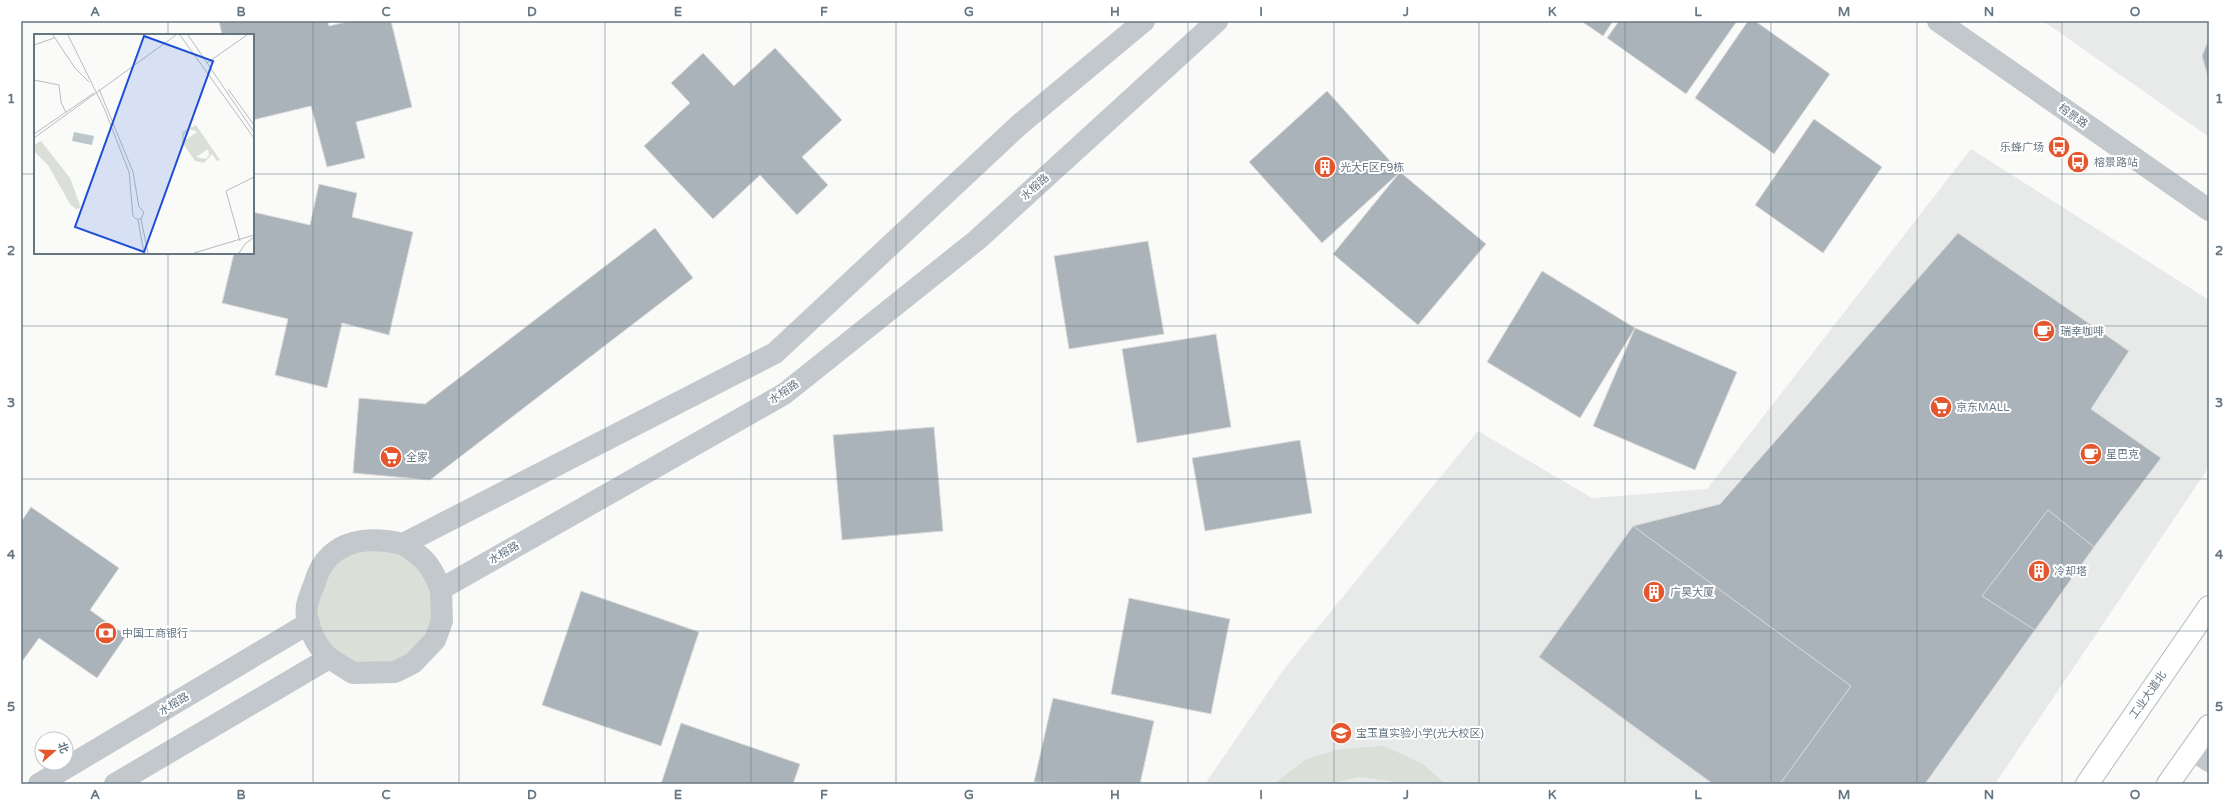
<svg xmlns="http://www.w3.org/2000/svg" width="2230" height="805" font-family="'Varela Round','Noto Sans SC',sans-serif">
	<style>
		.built { fill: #e8e9e9 }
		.green { fill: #dadfd7 }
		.building { fill: #aab3b9; stroke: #dcdcda }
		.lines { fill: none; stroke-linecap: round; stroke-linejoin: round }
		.primary-casing { stroke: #b5babe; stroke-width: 24 }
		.minor { stroke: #c3c8cc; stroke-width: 22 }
		.tertiary { stroke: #c3c8cc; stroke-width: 22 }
		.primary { stroke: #fff; stroke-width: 22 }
		.grid { fill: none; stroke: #657683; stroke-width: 1; stroke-opacity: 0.55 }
		.labels { text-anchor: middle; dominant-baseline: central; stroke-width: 4; stroke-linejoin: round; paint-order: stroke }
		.street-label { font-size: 11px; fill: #657683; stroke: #fff }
		.poi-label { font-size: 11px; fill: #657683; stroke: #fff; text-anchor: start }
		.inset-road { fill: none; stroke: #b5bdc2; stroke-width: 1 }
		.view { fill: #1d4ed8; fill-opacity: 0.15; stroke: #1d4ed8; stroke-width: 2 }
		.inset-edge { fill: none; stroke: #657683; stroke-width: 2 }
		.neatline { fill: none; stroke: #657683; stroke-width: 1.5 }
		.grid-label { font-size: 13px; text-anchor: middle; font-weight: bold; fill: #657683 }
	</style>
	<rect width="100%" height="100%" fill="#fafaf8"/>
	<g class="built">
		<polygon points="2043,21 2209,21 2209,137"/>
		<polygon points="1971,149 2209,300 2209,467 1995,784 1205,784 1284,669 1478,431 1592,498 1707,489"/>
	</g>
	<g class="green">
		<polygon points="357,544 411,552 441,605 415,660 356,670 315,634 316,579"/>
		<polygon points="1384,746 1423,764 1445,784 1397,784 1389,781 1360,777 1328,784 1274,784 1307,759 1341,749"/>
	</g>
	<g class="building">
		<polygon points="219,21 328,21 329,26 350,21 391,21 412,107 356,122 365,158 327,167 311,106 253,120 253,35 222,35"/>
		<polygon points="1581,21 1613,21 1603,36"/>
		<polygon points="1619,21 1737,21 1686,94 1607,38"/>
		<polygon points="1748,21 1755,21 1830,74 1774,154 1695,98"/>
		<polygon points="2209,38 2209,81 2202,56"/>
		<polygon points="775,48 842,120 802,157 828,185 797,215 760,175 713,219 644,146 690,103 671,83 703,53 734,86"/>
		<polygon points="1327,91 1400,172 1322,243 1249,162"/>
		<polygon points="1814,119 1882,167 1823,253 1755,205"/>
		<polygon points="1400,172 1486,244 1418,325 1333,254"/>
		<polygon points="319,184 357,193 352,217 413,232 389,335 342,323 327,388 275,375 288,319 222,303 234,253 253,253 253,212 310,225"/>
		<polygon points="655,228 693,278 430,480 353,473 359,398 425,404"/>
		<polygon points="1958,233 2129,351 2091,409 2161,458 2094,547 1925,784 1713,784 1539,657 1633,526 1720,504"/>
		<polygon points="1148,241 1164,334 1069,349 1054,256"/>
		<polygon points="1542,271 1635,328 1580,418 1487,362"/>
		<polygon points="1635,328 1737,372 1695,470 1593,426"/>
		<polygon points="1216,334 1231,427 1137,443 1122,349"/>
		<polygon points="934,427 943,531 842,540 833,435"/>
		<polygon points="1300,440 1312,513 1205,531 1192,458"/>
		<polygon points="31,507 119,568 90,610 126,636 97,678 39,638 21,663 21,522"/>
		<polygon points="2048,510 2094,547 2035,630 1982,596"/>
		<polygon points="1633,526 1851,686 1780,784 1713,784 1539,657"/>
		<polygon points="581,591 699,632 661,746 542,705"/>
		<polygon points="1129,598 1230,619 1211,714 1111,694"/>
		<polygon points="1053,698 1154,721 1140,784 1034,782"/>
		<polygon points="681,723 800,764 793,784 661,784"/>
	</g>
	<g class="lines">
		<g class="primary-casing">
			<g id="primary">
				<polyline points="2087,784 2209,607"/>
				<polyline points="2168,784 2209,726"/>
			</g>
		</g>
		<g class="minor">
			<path d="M403,544C426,559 430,564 441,589"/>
			<path d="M329,658C317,647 304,623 307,606C308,599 311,592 314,585C317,574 321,564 330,556C349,537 379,538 403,544L775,353L1019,125L1144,21"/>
			<polyline points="2192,749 2209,761"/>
			<polyline points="39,784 309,623"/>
			<polyline points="115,784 329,658 353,673 395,672 413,663 435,640 442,621 441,589 784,394 977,240 1217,21"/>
		</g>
		<polyline class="tertiary" points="1938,21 2209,210"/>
		<use href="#primary" class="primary"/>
	</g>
	<path class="grid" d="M168,21V35M313,21V784M459,21V784M605,21V784M751,21V784M896,21V784M1042,21V784M1188,21V784M1334,21V784M1479,21V784M1625,21V784M1771,21V784M1917,21V784M2062,21V784M21,174H35M253,174H2209M168,253V784M21,326H2209M21,479H2209M21,631H2209"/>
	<defs>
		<g id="bus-disc" transform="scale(1.15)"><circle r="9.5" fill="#e4572e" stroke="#fff"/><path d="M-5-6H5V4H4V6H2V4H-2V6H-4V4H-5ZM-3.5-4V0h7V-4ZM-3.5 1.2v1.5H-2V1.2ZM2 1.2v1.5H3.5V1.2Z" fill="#fff"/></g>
		<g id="building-disc" transform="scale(1.15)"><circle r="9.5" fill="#e4572e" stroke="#fff"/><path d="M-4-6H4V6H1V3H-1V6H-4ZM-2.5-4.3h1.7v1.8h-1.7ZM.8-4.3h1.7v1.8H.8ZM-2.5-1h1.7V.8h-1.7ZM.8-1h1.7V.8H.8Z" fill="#fff"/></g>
		<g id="cafe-disc" transform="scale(1.15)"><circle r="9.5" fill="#e4572e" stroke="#fff"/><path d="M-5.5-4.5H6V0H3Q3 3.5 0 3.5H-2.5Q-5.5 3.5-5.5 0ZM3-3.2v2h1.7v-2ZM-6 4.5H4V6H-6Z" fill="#fff"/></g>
		<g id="supermarket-disc" transform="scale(1.15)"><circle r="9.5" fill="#e4572e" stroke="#fff"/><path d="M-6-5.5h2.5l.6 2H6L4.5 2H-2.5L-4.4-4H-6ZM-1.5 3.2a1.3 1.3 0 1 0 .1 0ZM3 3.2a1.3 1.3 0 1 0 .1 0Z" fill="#fff"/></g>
		<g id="bank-disc" transform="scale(1.15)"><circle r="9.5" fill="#e4572e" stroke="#fff"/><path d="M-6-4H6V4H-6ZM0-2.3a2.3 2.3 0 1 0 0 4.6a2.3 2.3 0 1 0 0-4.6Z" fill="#fff"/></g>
		<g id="school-disc" transform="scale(1.15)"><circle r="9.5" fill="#e4572e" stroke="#fff"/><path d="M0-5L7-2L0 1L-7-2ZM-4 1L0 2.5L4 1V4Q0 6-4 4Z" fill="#fff"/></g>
	</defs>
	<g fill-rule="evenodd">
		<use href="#bus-disc" x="2059" y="147"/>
		<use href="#bus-disc" x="2078" y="162"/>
		<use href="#building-disc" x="1325" y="167"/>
		<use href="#cafe-disc" x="2044" y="331"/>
		<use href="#supermarket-disc" x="1941" y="407"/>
		<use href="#cafe-disc" x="2091" y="454"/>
		<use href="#supermarket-disc" x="391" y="457"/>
		<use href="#building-disc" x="2039" y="571"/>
		<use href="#building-disc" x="1654" y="592"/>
		<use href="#bank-disc" x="106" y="633"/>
		<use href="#school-disc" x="1341" y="733"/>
	</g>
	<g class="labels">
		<g class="street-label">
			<text transform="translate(2073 116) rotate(35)">榕景路</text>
			<text transform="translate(1035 187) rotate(-42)">水榕路</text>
			<text transform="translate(784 392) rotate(-34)">水榕路</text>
			<text transform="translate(504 553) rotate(-30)">水榕路</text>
			<text transform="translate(2148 695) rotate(-55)">工业大道北</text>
			<text transform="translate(174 704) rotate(-31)">水榕路</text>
		</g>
		<g class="poi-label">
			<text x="2044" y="147" text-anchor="end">乐蜂广场</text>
			<text x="2094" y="162">榕景路站</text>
			<text x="1340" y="167">光大F区F9栋</text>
			<text x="2060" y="331">瑞幸咖啡</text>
			<text x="1956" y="407">京东MALL</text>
			<text x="2106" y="454">星巴克</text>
			<text x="406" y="457">全家</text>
			<text x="2054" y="571">冷却塔</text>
			<text x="1670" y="592">广昊大厦</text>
			<text x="122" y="633">中国工商银行</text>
			<text x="1356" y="733">宝玉直实验小学(光大校区)</text>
		</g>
	</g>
	<g transform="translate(34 34)">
		<rect width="220" height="220" fill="#fafaf8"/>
		<path d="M162,91L186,126L183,127L178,120L170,129L161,127L148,108V98ZM156,95L163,98L150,107V101ZM174,115L175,121L172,125L162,123ZM7,107L36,144L47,174L42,175L36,170L14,131L0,117V111Z" fill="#dadfd7" fill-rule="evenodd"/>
		<path d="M40,98L60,102L58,111L38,107Z" fill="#bbc7cb"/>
		<path class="inset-road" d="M19,1L41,34L55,48M34,1L70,74L95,138L99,182L102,185H107M146,1L220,104M154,1L220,98M0,11L20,4M173,29L213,1M0,46L25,51L27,68L32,79M65,55L99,138L105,173L110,178L107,185L114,219M194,55L220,91M0,100L60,59M0,104L142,1M104,186L110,219M206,207L192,157L220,143M160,219L220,201M205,219L211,210L220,203"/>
		<path class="view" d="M110,2L179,27L110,218L41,193Z"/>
		<rect width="220" height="220" class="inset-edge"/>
	</g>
	<rect width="2230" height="805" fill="none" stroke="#ffffff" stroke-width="44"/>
	<g transform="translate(54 751) rotate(70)"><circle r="19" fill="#ffffff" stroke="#c1c8cd"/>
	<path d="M0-3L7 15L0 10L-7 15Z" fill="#e4572e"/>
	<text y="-6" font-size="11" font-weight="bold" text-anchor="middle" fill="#657683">北</text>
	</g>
	<rect x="22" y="22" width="2186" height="761" class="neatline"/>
	<g class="grid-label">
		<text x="95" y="16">A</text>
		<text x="241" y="16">B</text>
		<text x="386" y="16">C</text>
		<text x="532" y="16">D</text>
		<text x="678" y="16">E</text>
		<text x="824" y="16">F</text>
		<text x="969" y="16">G</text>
		<text x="1115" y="16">H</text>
		<text x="1261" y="16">I</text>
		<text x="1406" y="16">J</text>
		<text x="1552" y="16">K</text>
		<text x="1698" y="16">L</text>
		<text x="1844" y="16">M</text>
		<text x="1989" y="16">N</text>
		<text x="2135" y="16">O</text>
		<text x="11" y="103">1</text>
		<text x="2219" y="103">1</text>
		<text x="11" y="255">2</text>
		<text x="2219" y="255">2</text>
		<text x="11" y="407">3</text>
		<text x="2219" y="407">3</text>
		<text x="11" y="559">4</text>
		<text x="2219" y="559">4</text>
		<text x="11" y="711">5</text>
		<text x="2219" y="711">5</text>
		<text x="95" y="799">A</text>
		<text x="241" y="799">B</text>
		<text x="386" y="799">C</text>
		<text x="532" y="799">D</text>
		<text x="678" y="799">E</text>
		<text x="824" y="799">F</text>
		<text x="969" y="799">G</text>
		<text x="1115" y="799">H</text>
		<text x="1261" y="799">I</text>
		<text x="1406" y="799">J</text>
		<text x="1552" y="799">K</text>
		<text x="1698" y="799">L</text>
		<text x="1844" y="799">M</text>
		<text x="1989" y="799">N</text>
		<text x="2135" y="799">O</text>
	</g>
</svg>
